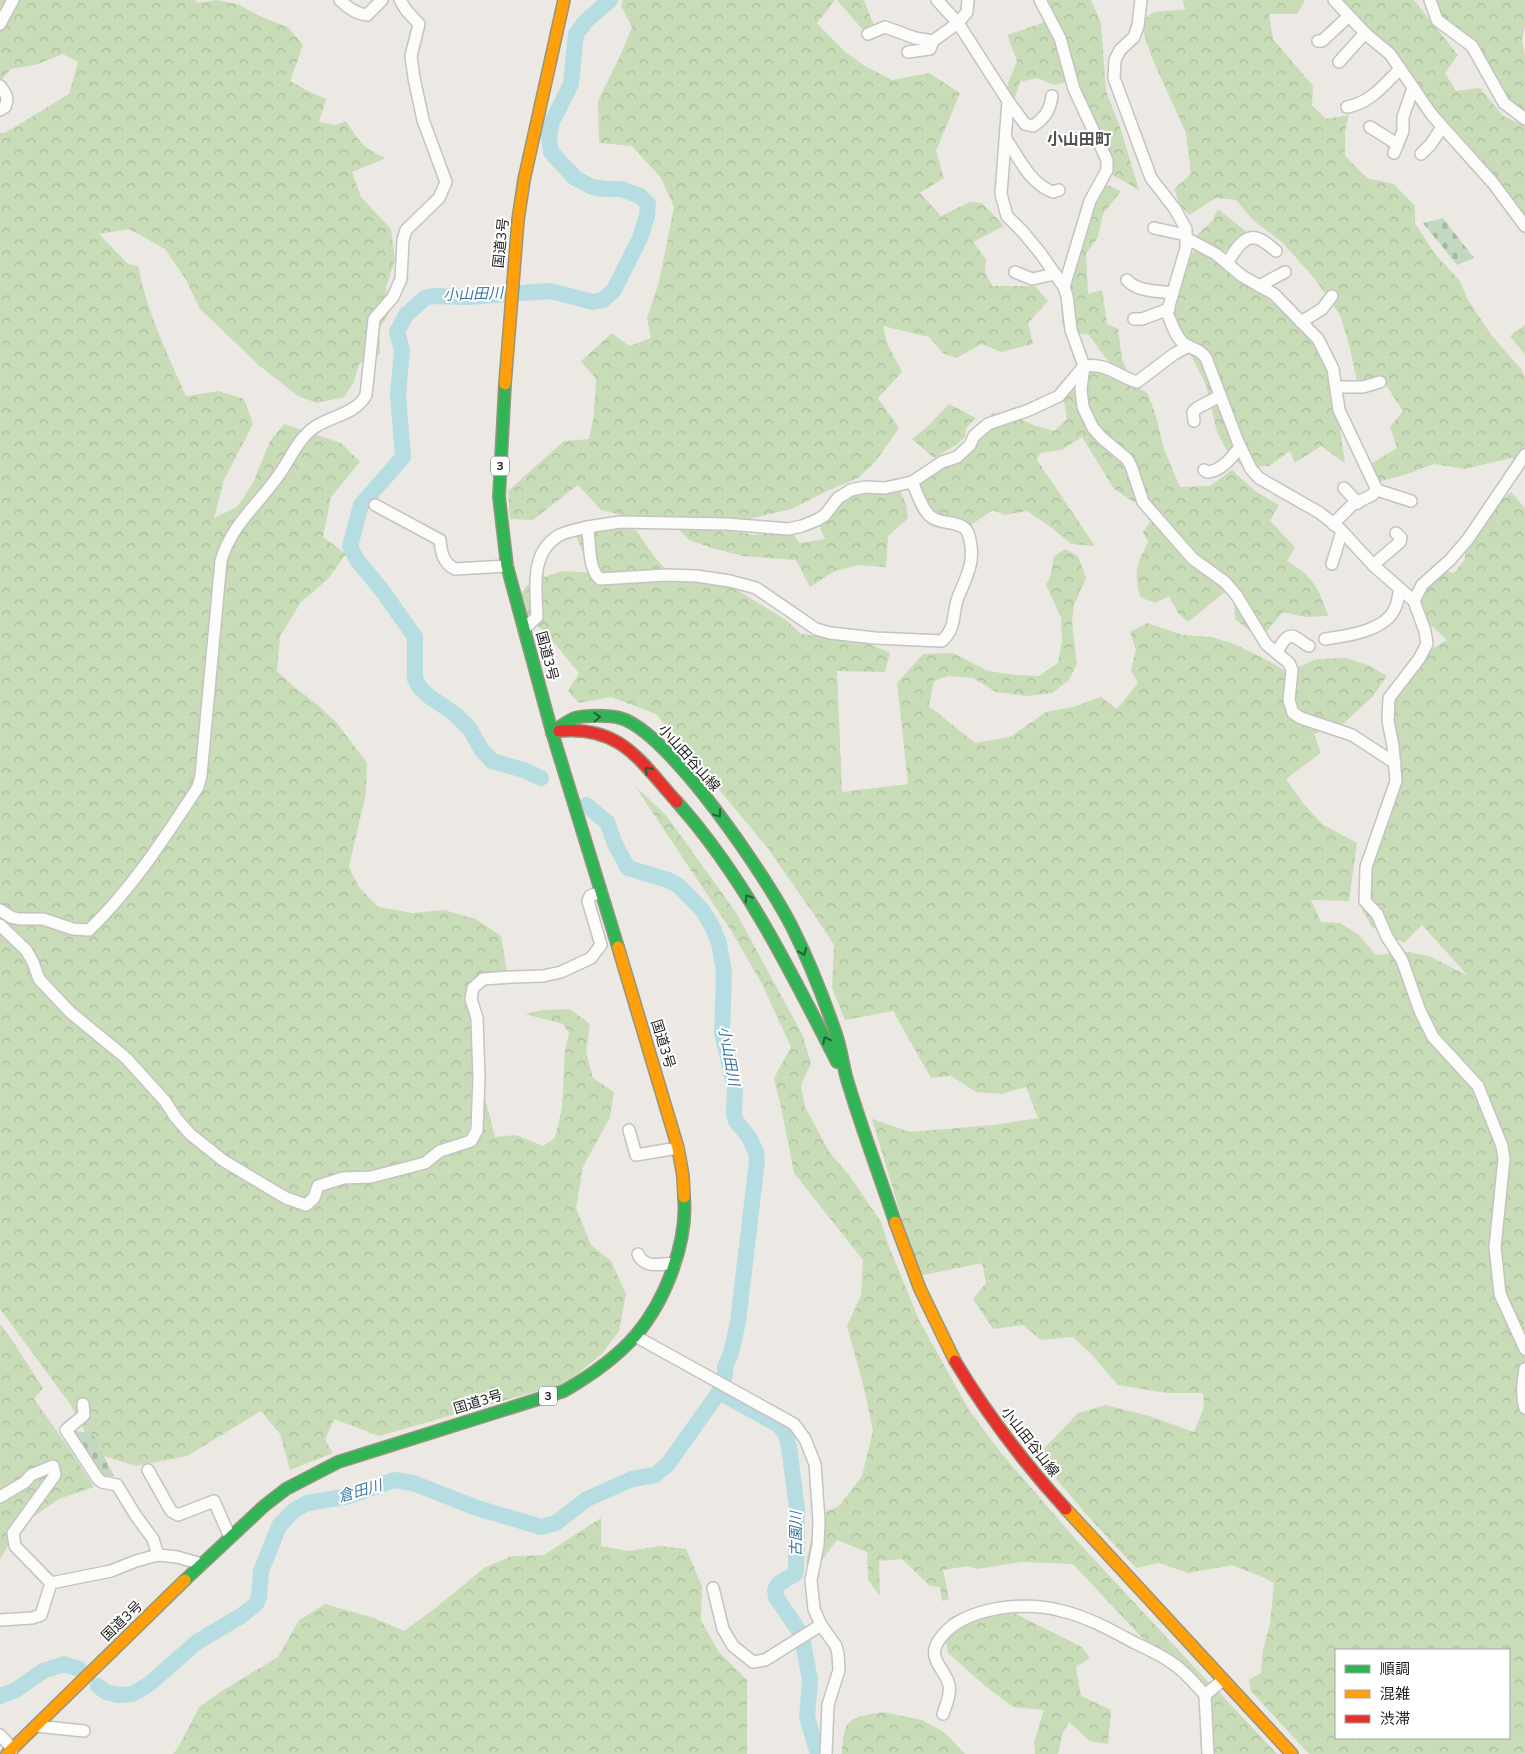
<svg xmlns="http://www.w3.org/2000/svg" width="1525" height="1754" font-family="'Nunito Sans','Noto Sans JP',sans-serif">
	<style>
		.forest { fill: url(#forest-crowns); fill-rule: evenodd }
		.cemetery { fill: url(#cemetery-stones) }
		.lines { fill: none; stroke-linecap: round; stroke-linejoin: round }
		.river { stroke: #b5dde2; stroke-width: 16 }
		.street-casing { stroke: #c4c3c1; stroke-width: 14 }
		.fast-casing { stroke: #96957c; stroke-width: 14 }
		.slow-casing { stroke: #96957c; stroke-width: 14 }
		.jam-casing { stroke: #96957c; stroke-width: 14 }
		.street { stroke: #fcfcfb; stroke-width: 11 }
		.fast { stroke: #30b455; stroke-width: 11 }
		.slow { stroke: #ff9f0a; stroke-width: 11 }
		.jam { stroke: #e5322d; stroke-width: 11 }
		.oneway { stroke: #266136 }
		.labels { text-anchor: middle; dominant-baseline: central; stroke-width: 4; stroke-linejoin: round; paint-order: stroke }
		.shield { fill: #fff; stroke: #616161; stroke-width: 1 }
		.shield-label { font-size: 12px; font-weight: bold; fill: #1d1d1d }
		.street-label { font-size: 14px; fill: #1d1d1d; stroke: #fff }
		.water-label { font-size: 15px; font-style: italic; fill: #3d79a4; stroke: #fff }
		.quarter-label { font-size: 16px; font-weight: bold; fill: #505050; stroke: #fff }
	</style>
	<defs>
		<pattern id="forest-crowns" width="20" height="18" patternUnits="userSpaceOnUse" patternTransform="scale(1.25)"><rect width="20" height="18" fill="#c8dcb8"/><path d="M2 6a3 3 0 1 1 6 0M12 15a3 3 0 1 1 6 0" fill="none" stroke="#abbc9e"/></pattern>
		<pattern id="cemetery-stones" width="16" height="16" patternUnits="userSpaceOnUse" patternTransform="scale(1.25)"><rect width="16" height="16" fill="#c3d8c1"/><path d="M2 7V4a2 2 0 0 1 4 0v3zM10 15v-3a2 2 0 0 1 4 0v3z" fill="#a7b9a5"/></pattern>
	</defs>
	<rect width="100%" height="100%" fill="#ece9e5"/>
	<g class="forest">
		<path d="M0,0H195L197,3L216,0L237,4L264,18L288,27L303,45L290,81L308,91L326,99L319,122L335,125L346,121C360,142 362,148 386,158L352,172L361,197L391,229L395,260L386,287L389,313L379,329L380,354L359,364L354,382L344,397L317,403L298,396L261,367L200,309L185,278L165,249L129,229L99,234L128,264L138,266C147,312 167,353 186,396L219,391L244,399L253,424L224,480L214,518L237,507L253,483L270,441L284,424L341,443L360,462L331,497L323,537L346,554L328,579L301,602L280,636L277,671L293,686L318,705L336,722L367,763L366,793L349,867L359,887L378,907L412,913L444,910L476,919L501,936L507,972L468,986L465,998L473,1016L482,1086L495,1137L516,1135L543,1146L555,1138L562,1108L565,1049L569,1033L563,1024L525,1014L542,1010L570,1009L590,1024L586,1052L593,1078L614,1092L610,1117L583,1167L576,1208L591,1245L611,1261L626,1294L619,1331L602,1354L566,1383L379,1436L334,1419L325,1440L333,1453L290,1470L280,1434L261,1411L187,1456L136,1466L97,1454L70,1404L0,1309V133H5L69,94L78,62L63,54L35,65L11,69L0,81Z"/>
		<polygon points="623,0 835,0 817,23 844,51 865,66 892,80 929,73 960,93 936,151 944,178 920,193 941,216 970,202 982,203 1004,226 973,242 986,259 985,271 992,286 1035,286 1048,301 1028,323 1033,344 1001,352 982,344 956,358 943,353 929,337 883,326 888,345 902,372 878,398 899,428 876,461 858,478 827,491 792,509 745,520 722,529 755,535 792,531 799,543 825,539 816,518 839,496 899,488 906,504 908,518 888,536 886,567 857,565 833,572 810,587 796,560 743,556 712,548 689,540 673,523 621,515 601,510 578,485 533,520 510,519 508,491 564,441 589,439 594,414 596,379 581,361 612,333 629,346 651,338 647,318 659,282 674,207 661,178 632,146 599,143 598,101 621,54 632,27 621,6"/>
		<polygon points="837,0 864,0 878,36 862,29"/>
		<polygon points="1039,0 1091,0 1101,23 1106,91 1120,127 1139,190 1102,169 1102,151 1066,82 1054,85 1037,78 1020,82 1011,109 1005,91 1017,61 1007,35 1042,23 1049,16"/>
		<polygon points="1182,0 1305,0 1297,14 1269,14 1273,39 1313,86 1312,105 1326,119 1349,115 1345,132 1345,156 1367,178 1394,184 1415,206 1415,223 1435,254 1460,281 1468,300 1492,336 1521,369 1525,377 1525,463 1511,458 1465,469 1434,464 1404,475 1373,483 1364,468 1397,448 1390,427 1403,411 1384,382 1358,386 1349,344 1340,315 1314,278 1283,243 1253,220 1236,200 1216,198 1189,215 1180,205 1174,189 1191,174 1186,133 1152,58 1140,22 1154,12 1186,9"/>
		<polygon points="1338,0 1414,0 1458,55 1445,73 1456,91 1480,88 1503,116 1525,126 1525,234 1503,204 1470,168 1437,126 1399,66"/>
		<polygon points="1430,0 1525,0 1525,26 1522,40 1525,56 1525,111 1500,94 1473,60"/>
		<path d="M1108,185L1121,191L1103,214L1098,237L1086,254L1088,294L1102,290L1107,324L1118,329L1122,359L1133,383L1148,394L1156,416L1164,449L1180,487L1210,486L1232,470L1255,491L1279,505L1270,521L1295,547L1287,561C1314,577 1318,587 1328,616L1305,617L1283,612L1260,639L1235,619L1234,590L1226,591L1188,622L1178,613L1169,596L1155,603L1140,597C1134,571 1136,566 1148,542L1143,532L1152,519L1148,508L1131,500L1114,489L1082,437L1061,450L1040,453L1037,460L1095,546L1071,544L1048,525L1027,511L1004,515L993,510L965,529L934,517L913,496L926,466L940,465L979,430L992,413L1011,414L1033,425L1054,431L1067,419L1061,382L1080,363L1112,377L1110,364L1089,335L1075,333L1062,324C1062,310 1060,295 1062,281C1065,249 1082,218 1095,189Z"/>
		<polygon points="1218,209 1247,232 1231,248 1210,259 1236,267 1253,278 1270,301 1308,329 1323,351 1337,407 1345,463 1321,446 1295,463 1290,451 1269,466 1243,467 1228,453 1217,432 1206,385 1192,357 1163,323 1165,299 1172,280 1196,249 1198,234 1212,221"/>
		<polygon points="1525,325 1525,355 1510,336"/>
		<polygon points="949,404 976,418 966,428 965,437 956,445 934,458 912,439 928,426"/>
		<path d="M1511,492L1525,508V1754H1309L1251,1691L1249,1680L1261,1673L1263,1650L1270,1623L1274,1583L1265,1578L1232,1565L1188,1573L1159,1563L1136,1568L1086,1514L1037,1456L1078,1413L1106,1405L1149,1416L1194,1432L1204,1407L1203,1393H1166L1118,1385L1091,1354L1073,1337L1041,1340L1023,1325L993,1329L973,1299L986,1283L982,1263L919,1276L872,1119L910,1132L994,1125L1038,1118L1026,1087L1002,1094L976,1092L951,1076L931,1078L893,1011L845,1020L832,988L834,945L815,916L767,847L656,714L611,697L579,703L568,691L579,673L545,632L523,615L517,598L530,582L562,571L592,573L572,527H616L636,530L653,555L667,571L724,582L786,620L801,634L865,642L890,653L885,672L837,671L842,792L908,784L897,683L923,654L953,653L988,671L1015,675L1039,676L1058,663L1062,642L1061,617L1046,585L1050,577L1054,556L1065,549L1078,556L1086,578L1074,605L1072,622L1077,664L1068,681L1052,693L1027,696L996,692L973,678L948,676L934,681L929,706L975,743L1010,737L1046,712L1073,707L1101,697L1117,709L1138,683L1131,670L1136,650L1130,632L1147,623L1183,635L1212,637L1234,644L1269,661L1287,672L1317,659L1346,658L1370,666L1387,676L1373,696L1341,726L1314,734L1321,753L1286,779L1303,803L1322,824L1357,843L1349,901L1311,900L1321,922L1340,923L1358,934L1376,955L1409,952L1429,956L1468,976L1422,925L1404,943L1372,927L1362,909V885L1368,841L1397,774L1388,709L1421,655L1447,640L1432,626L1420,628L1411,612L1420,582L1434,568L1454,573L1465,559V534ZM1336,1650H1509V1738H1336Z"/>
		<polygon points="635,786 666,815 737,914 802,1034 811,1063 801,1085 805,1107 830,1153 849,1175 881,1222 890,1249 919,1320 969,1410 1001,1453 1079,1543 1211,1685 1203,1685 1161,1658 1073,1564 1022,1562 977,1569 968,1566 943,1570 949,1599 942,1601 940,1587 930,1586 902,1559 879,1561 880,1596 868,1580 867,1552 837,1540 817,1567 806,1563 816,1516 839,1506 862,1476 873,1431 864,1388 847,1326 861,1295 863,1260 794,1173 781,1107 774,1078 791,1047 762,984 730,929"/>
		<polygon points="0,1324 10,1337 43,1388 34,1399 68,1447 94,1487 59,1499 20,1526 0,1559"/>
		<polygon points="601,1518 601,1546 628,1551 660,1546 686,1549 702,1586 701,1620 718,1651 747,1680 747,1754 173,1754 179,1746 199,1707 222,1691 278,1657 299,1620 325,1604 374,1618 404,1631 434,1609 484,1568 512,1556 544,1555"/>
		<polygon points="965,1611 984,1615 1016,1614 1082,1647 1090,1658 1076,1667 1081,1696 1111,1710 1108,1744 1090,1741 1069,1722 1063,1732 1058,1754 1035,1754 1034,1742 1044,1710 1013,1707 984,1685 948,1653 943,1628 949,1618"/>
		<polygon points="1219,1692 1277,1754 1204,1754 1210,1698"/>
		<path d="M883,1712L922,1720L944,1732L965,1754H842C844,1717 848,1718 883,1712Z"/>
	</g>
	<g class="cemetery">
		<polygon points="1443,218 1474,258 1457,265 1423,223"/>
		<polygon points="75,1431 92,1433 114,1476 101,1476"/>
	</g>
	<g class="lines">
		<g class="river">
			<polyline points="541,778 524,770 492,761 481,749 470,729 455,714 430,697 420,688 415,679 415,637 381,589 357,560 350,546 361,505 403,457 398,395 402,350 397,332 406,315 425,298 433,296 467,297 550,291 593,302 603,300 614,290 640,238 647,216 648,204 640,196 621,189 605,189 592,187 575,178 551,152 549,136 552,122 571,84 576,34 586,21 610,0"/>
			<polyline points="719,1392 779,1425 786,1435 789,1447 797,1508 796,1570 795,1574 778,1584 775,1590 776,1597 799,1631 803,1642 810,1680 807,1717 818,1754"/>
			<polyline points="98,1686 106,1692 118,1695 132,1694 148,1685 197,1642 241,1616 256,1604 259,1597 261,1571 279,1526 293,1511 307,1503 349,1496 394,1480 413,1483 477,1508 541,1527 556,1523 587,1499 632,1479 655,1475 668,1464 719,1392 725,1375 725,1367 731,1353 738,1322 757,1161 756,1152 749,1137 736,1121 734,1114 735,1088 722,1033 724,972 719,943 713,928 703,911 679,886 668,880 628,868 615,844 607,822 586,805"/>
			<polyline points="0,1696 16,1690 43,1671 64,1664 79,1669"/>
		</g>
		<g class="street-casing">
			<g id="street">
				<path d="M340,0C347,7 357,14 367,15L382,0"/>
				<polyline points="937,0 958,23 1008,101 1001,194 1007,216 1023,232 1041,254 1064,287 1067,296 1071,330 1084,366 1081,389 1083,407 1093,428 1102,438 1127,459 1131,466 1143,502 1193,559 1225,582 1237,596 1266,644 1289,663 1292,670 1289,700 1293,713 1301,718 1352,735 1395,763"/>
				<polyline points="1040,0 1060,38 1074,89 1107,160 1107,170 1090,201 1064,287"/>
				<path d="M1141,0L1138,26L1134,37L1120,50L1115,60L1114,78L1151,178L1175,209L1186,229V248L1167,313C1172,323 1176,340 1186,345C1195,350 1199,349 1206,358L1238,442L1251,469L1259,478L1320,513L1340,529L1373,565L1414,601L1425,631L1427,644L1419,659L1389,698L1388,721L1393,746L1396,781L1366,867L1365,901L1377,914L1387,937L1402,960L1420,1011L1433,1037L1478,1086L1502,1146L1504,1159L1495,1247L1500,1294L1525,1349"/>
				<polyline points="1334,0 1367,35 1390,54 1432,115 1493,183 1525,226"/>
				<polyline points="1430,0 1437,20 1472,46 1504,103 1525,119"/>
				<polyline points="0,24 13,0"/>
				<polyline points="868,34 885,27 915,38 933,41 958,23 967,12 968,0"/>
				<polyline points="1318,41 1322,41 1349,16"/>
				<polyline points="908,52 930,49 933,41"/>
				<polyline points="1339,62 1365,33"/>
				<path d="M0,86C6,94 9,97 5,107L0,110"/>
				<path d="M1008,101L1025,124L1033,126C1045,118 1050,110 1052,96"/>
				<path d="M1347,107C1370,103 1384,85 1400,69"/>
				<polyline points="1370,127 1397,144"/>
				<path d="M1006,139C1019,158 1030,184 1053,192L1059,190"/>
				<polyline points="1394,153 1403,131 1403,117 1413,88"/>
				<polyline points="1421,154 1431,144 1442,127"/>
				<polyline points="1154,228 1186,235"/>
				<polyline points="1186,238 1216,254 1242,276 1274,294 1318,339 1333,369 1339,410 1377,490 1372,495 1352,505 1333,524"/>
				<path d="M1227,263C1234,253 1244,232 1259,239C1265,241 1271,247 1276,251"/>
				<polyline points="1015,272 1032,279 1055,274"/>
				<path d="M1127,280C1137,292 1159,291 1173,293"/>
				<polyline points="1259,286 1285,272"/>
				<polyline points="1134,319 1142,319 1169,309"/>
				<polyline points="1301,322 1322,309 1332,296"/>
				<polyline points="1336,387 1363,387 1380,382"/>
				<polyline points="1194,421 1193,412 1197,408 1220,396"/>
				<path d="M1204,470L1207,472C1222,471 1231,458 1240,447"/>
				<polyline points="1344,488 1358,503"/>
				<polyline points="1377,490 1411,501"/>
				<path d="M375,505L440,540C441,552 443,563 455,569L507,566"/>
				<polyline points="587,527 620,522 727,524 788,529 802,526 817,520 825,515 838,498 851,490 865,487 885,488 912,482"/>
				<polyline points="1332,564 1342,531"/>
				<polyline points="1373,565 1400,542 1401,538 1396,533"/>
				<polyline points="1414,601 1422,585 1450,560 1468,539 1525,455"/>
				<path d="M524,629L537,617C536,589 530,553 558,536C566,531 578,530 587,527C591,542 587,568 600,579L666,575L696,576L730,581L756,588L816,629L830,633L875,638L942,641C958,626 951,613 959,595C967,575 975,562 970,540C969,535 968,530 963,527C953,521 939,524 930,516C921,508 917,492 912,482L942,462L957,457L970,445L974,436L988,424L1029,410L1059,396L1084,366C1108,363 1117,376 1137,382L1174,354L1189,346"/>
				<path d="M1325,639C1346,636 1386,631 1395,608C1398,603 1398,595 1400,589"/>
				<path d="M1277,653C1281,645 1287,630 1298,639C1302,641 1304,644 1309,646"/>
				<path d="M0,910L11,917L19,919H43L73,929L89,930C132,889 165,837 198,787L201,775L221,561C231,525 258,505 278,476C290,460 298,438 315,427C331,416 356,414 366,395L374,319L393,297L401,279L403,240L406,230L439,198L446,182L423,120L414,78L411,56L419,24L406,10L400,0"/>
				<polyline points="0,925 26,950 33,962 39,979 70,1012 126,1058 165,1101 176,1118 190,1134 224,1161 286,1198 306,1205 314,1198 318,1186 343,1178 371,1177 425,1163 440,1151 471,1141 477,1130 479,1078 477,1018 471,999 473,988 483,979 512,977 543,976 561,972 591,958 601,945 588,901 590,896 601,892"/>
				<polyline points="629,1130 636,1155 678,1148"/>
				<path d="M638,1254C644,1269 661,1264 675,1263"/>
				<polyline points="635,1336 794,1424 805,1439 815,1464 819,1521 818,1545 811,1580 814,1609 821,1625 836,1646 838,1654 839,1670 828,1705 826,1754"/>
				<path d="M1525,1369C1523,1383 1521,1395 1525,1408"/>
				<polyline points="83,1404 84,1415 66,1430 98,1479 102,1482 117,1485 136,1516 153,1539 158,1555"/>
				<polyline points="148,1470 171,1511 178,1515 214,1501 230,1537"/>
				<polyline points="0,1497 25,1482 31,1475 53,1466 55,1475 13,1533 15,1546 51,1583"/>
				<polyline points="713,1588 723,1629 733,1646 753,1662 765,1660 821,1625"/>
				<polyline points="0,1620 32,1618 41,1615 51,1583 111,1571 136,1561 158,1555 177,1557 202,1564"/>
				<polyline points="1205,1695 1208,1754"/>
				<path d="M943,1714C946,1705 951,1694 949,1685C945,1668 926,1659 939,1640C961,1607 1023,1601 1058,1610C1086,1616 1111,1630 1135,1643C1148,1649 1161,1655 1172,1663C1185,1671 1195,1684 1205,1695L1223,1680"/>
				<polyline points="36,1726 84,1731"/>
				<polyline points="0,1735 13,1749"/>
			</g>
		</g>
		<g class="fast-casing">
			<g id="fast">
				<polyline points="505,384 499,497 507,566 552,732 618,947"/>
				<path d="M552,732C559,728 567,721 575,718C585,715 610,715 620,718C669,731 770,882 793,929C810,963 824,999 836,1034C842,1051 843,1069 849,1086C863,1132 880,1177 895,1222"/>
				<path d="M677,802C745,878 791,972 837,1062"/>
				<path d="M185,1580L264,1506L286,1489L338,1462L564,1391C590,1376 616,1358 636,1335C665,1301 688,1243 684,1197"/>
			</g>
		</g>
		<g class="slow-casing">
			<g id="slow">
				<polyline points="505,384 518,220 524,180 564,0"/>
				<polyline points="618,947 678,1148 683,1176 684,1197"/>
				<polyline points="895,1222 920,1289 955,1361"/>
				<polyline points="1066,1509 1292,1754"/>
				<polyline points="7,1754 185,1580"/>
			</g>
		</g>
		<g class="jam-casing">
			<g id="jam">
				<path d="M559,731C621,725 640,761 677,802"/>
				<path d="M955,1361C988,1416 1023,1462 1066,1509"/>
			</g>
		</g>
		<use href="#street" class="street"/>
		<use href="#fast" class="fast"/>
		<use href="#slow" class="slow"/>
		<use href="#jam" class="jam"/>
	</g>
	<defs><path id="oneway-chevron" d="M-2-3.5L2.5 0L-2 3.5" fill="none" stroke-width="1.6" stroke-linecap="round" stroke-linejoin="round" transform="scale(1.25)"/></defs>
	<g class="oneway">
		<use href="#oneway-chevron" transform="translate(597 717) rotate(-3)"/>
		<use href="#oneway-chevron" transform="translate(648 770) rotate(-134)"/>
		<use href="#oneway-chevron" transform="translate(718 814) rotate(53)"/>
		<use href="#oneway-chevron" transform="translate(748 898) rotate(-123)"/>
		<use href="#oneway-chevron" transform="translate(803 952) rotate(67)"/>
		<use href="#oneway-chevron" transform="translate(826 1040) rotate(-117)"/>
	</g>
	<g class="labels">
		<g class="shield">
			<rect x="491" y="456.5" width="18" height="19" rx="4"/>
			<rect x="539" y="1386.5" width="18" height="19" rx="4"/>
		</g>
		<g class="shield-label">
			<text x="500" y="466">3</text>
			<text x="548" y="1396">3</text>
		</g>
		<g class="street-label">
			<text transform="translate(501 243) rotate(-84)">国道3号</text>
			<text transform="translate(547 656) rotate(75)">国道3号</text>
			<text transform="translate(689 758) rotate(48)">小山田谷山線</text>
			<text transform="translate(663 1044) rotate(73)">国道3号</text>
			<text transform="translate(478 1402) rotate(-17)">国道3号</text>
			<text transform="translate(1030 1442) rotate(52)">小山田谷山線</text>
			<text transform="translate(122 1621) rotate(-44)">国道3号</text>
		</g>
		<g class="water-label">
			<text transform="translate(473 294) rotate(-2)">小山田川</text>
			<text transform="translate(729 1056) rotate(80)">小山田川</text>
			<text transform="translate(360 1491) rotate(-16)">倉田川</text>
			<text transform="translate(796 1534) rotate(-90)">古園川</text>
		</g>
		<g class="quarter-label">
			<text x="1079" y="140">小山田町</text>
		</g>
	</g>
	<rect x="1335" y="1649" width="175" height="90" fill="#ffffff" stroke="#a5a5a5"/>
	<rect x="1345" y="1665" width="25" height="8" fill="#30b455" stroke="#a5a5a5"/>
	<text x="1380" y="1674" font-size="15" fill="#1d1d1d">順調</text>
	<rect x="1345" y="1690" width="25" height="8" fill="#ff9f0a" stroke="#a5a5a5"/>
	<text x="1380" y="1699" font-size="15" fill="#1d1d1d">混雑</text>
	<rect x="1345" y="1715" width="25" height="8" fill="#e5322d" stroke="#a5a5a5"/>
	<text x="1380" y="1724" font-size="15" fill="#1d1d1d">渋滞</text>
</svg>
